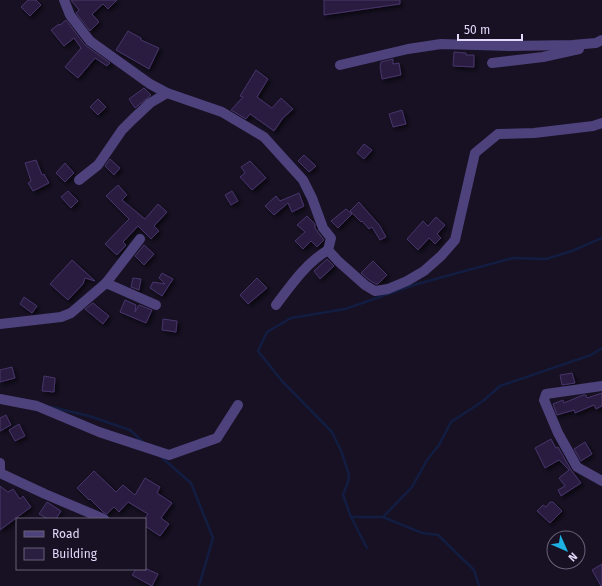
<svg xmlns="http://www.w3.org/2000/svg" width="602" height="586" font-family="'Fira Sans',sans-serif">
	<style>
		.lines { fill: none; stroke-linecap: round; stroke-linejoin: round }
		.stream { stroke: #121d41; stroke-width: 2.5 }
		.building { fill: #2b1f41; stroke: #47346b; filter: url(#shadow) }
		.minor { stroke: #4d427c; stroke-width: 10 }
	</style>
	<defs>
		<filter id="shadow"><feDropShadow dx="2.5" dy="2.5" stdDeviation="2" flood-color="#0009"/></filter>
	</defs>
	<rect width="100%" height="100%" fill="#171123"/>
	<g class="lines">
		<g class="stream">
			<polyline points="51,407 89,416 130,430 144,443"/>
			<polyline points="160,456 191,483 213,538 199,586"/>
			<polyline points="351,517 383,517 412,487 427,460 439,445 451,422 483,401 500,386 591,355 602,348"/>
			<polyline points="383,517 422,533 438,535 474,570 479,586"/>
			<polyline points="367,548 351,517 343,495 348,482 349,475 342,453 332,432 282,381 258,351 267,332 291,318 345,309 417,284 513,258 546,259 572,251 602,238"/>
		</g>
	</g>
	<g class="building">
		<polygon points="28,0 36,0 41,5 30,16 21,7"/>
		<polygon points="71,0 117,0 108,9 103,4 92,14 99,22 90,31 76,13 79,10"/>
		<polygon points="324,0 400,0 400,4 324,15"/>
		<polygon points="66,20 85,45 110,63 107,66 95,58 78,78 65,67 81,48 74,38 64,46 51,30 59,24 60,25"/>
		<polygon points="128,31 141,38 141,40 159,48 149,69 116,50"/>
		<polygon points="454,52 466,53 466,55 474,55 474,67 453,66"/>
		<polygon points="393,59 393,64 399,63 401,75 382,79 380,67 381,62"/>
		<polygon points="256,70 268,79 257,97 272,108 281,98 293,109 283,118 274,131 250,114 246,119 231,110 243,97 240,96"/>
		<polygon points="144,88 151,95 135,108 129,99"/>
		<polygon points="98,99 106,107 98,115 90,107"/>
		<polygon points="402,110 406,124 393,127 389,114"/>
		<polygon points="364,144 372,150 364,159 357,153"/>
		<polygon points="304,155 316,166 309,172 298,161"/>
		<polygon points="110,159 120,168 114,175 105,166"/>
		<polygon points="36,160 42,175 44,174 49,183 33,191 28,183 31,181 25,163"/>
		<polygon points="250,161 266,178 252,190 240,177 245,173 241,167"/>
		<polygon points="65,163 74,173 65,182 56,173"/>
		<polygon points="118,185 127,195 122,200 145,219 158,204 167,212 154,226 159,231 151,239 138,226 123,242 126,245 117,255 105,244 129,219 106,196"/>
		<polygon points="68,191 78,201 71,208 61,197"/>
		<polygon points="232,191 238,201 231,205 225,195"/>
		<polygon points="299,193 304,206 292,212 288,203 274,215 265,206 276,196 280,201"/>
		<polygon points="359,202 380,226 386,237 380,240 372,227 369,229 362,221 361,222 350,211"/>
		<polygon points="346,209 352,214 338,228 331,221"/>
		<polygon points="307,216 315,224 315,228 324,240 317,247 311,241 303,249 295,241 305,232 297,225"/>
		<polygon points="436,217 445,225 437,234 441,238 435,244 429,238 418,250 407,239 423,221 428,226"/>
		<polygon points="144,245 154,254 144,265 135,256"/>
		<polygon points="327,259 334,266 320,279 314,271"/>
		<polygon points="72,260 95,281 85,278 83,284 68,300 50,284"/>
		<polygon points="373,261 387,275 378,284 376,284 369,280 361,273"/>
		<polygon points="162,273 173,279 162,296 150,288 153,282 165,284 159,278"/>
		<polygon points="133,278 141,279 139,290 131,287"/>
		<polygon points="257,278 267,288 248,304 240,295"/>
		<polygon points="24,297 37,306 32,313 20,304"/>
		<polygon points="125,300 136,305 135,312 139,305 152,310 146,323 120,312"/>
		<polygon points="93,303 109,316 103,324 85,309"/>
		<polygon points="163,319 177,321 176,332 162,330"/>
		<polygon points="12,367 15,378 0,382 0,370"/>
		<polygon points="572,373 575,383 562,385 560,375"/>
		<polygon points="44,376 55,378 54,392 42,391"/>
		<polygon points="602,393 602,406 596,409 594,405 575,413 574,410 557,415 553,404 563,400 564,403 583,395 586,395 587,398"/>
		<polygon points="6,415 11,425 0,431 0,418"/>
		<polygon points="19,424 25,436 15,441 9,430"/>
		<polygon points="551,439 556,448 558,447 571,470 581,483 561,496 558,490 565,486 559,478 569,470 559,460 545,468 535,448"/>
		<polygon points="585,442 592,454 581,461 574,449"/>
		<polygon points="94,471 116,492 123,485 135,495 145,478 160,487 157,493 172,503 161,518 169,524 160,536 145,526 145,518 148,514 128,502 119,512 114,507 107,514 103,512 90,499 89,500 77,488"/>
		<polygon points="0,486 8,492 13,489 20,499 23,496 31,507 0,530"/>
		<polygon points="47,502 61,511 56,519 48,519 39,514"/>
		<polygon points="550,502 553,502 562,511 550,523 537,511 543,505 546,507"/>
		<polygon points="602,564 602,586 601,586 592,570"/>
		<polygon points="136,569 147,569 158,574 152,586 132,575"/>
	</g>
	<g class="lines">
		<g class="minor">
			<path d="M64,0L70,15L90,41L150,84L167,93L222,112L264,137L303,180L312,198L323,228L331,238L328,250C306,263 291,285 276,305"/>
			<polyline points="492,63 543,57 579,49"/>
			<polyline points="340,65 408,49 441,44 510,46 572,45 596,43 602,40"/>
			<polyline points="79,180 98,165 122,130 133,119 150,103 167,93"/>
			<polyline points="328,250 338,261 365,285 375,291 388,289 407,281 424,271 441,256 455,240 475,153 498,134 534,133 593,126 602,123"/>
			<polyline points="106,283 156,305"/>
			<polyline points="0,324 61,317 71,313 106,283 140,239"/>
			<polyline points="602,386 546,394 544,400 558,433 577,467 602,481"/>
			<polyline points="0,399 37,406 99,432 169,455 217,438 238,405"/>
			<polyline points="0,463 0,469"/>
			<polyline points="0,473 45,494 104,519"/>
		</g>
	</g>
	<rect x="16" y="518" width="130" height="52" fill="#171123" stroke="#686179"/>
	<rect x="24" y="531" width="20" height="6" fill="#4d427c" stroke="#686179"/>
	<text x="52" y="538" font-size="12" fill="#e1d8fa">Road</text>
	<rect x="24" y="548" width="20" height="12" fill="#2b1f41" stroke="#686179"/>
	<text x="52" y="558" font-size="12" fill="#e1d8fa">Building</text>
	<g transform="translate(566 550) rotate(135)"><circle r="19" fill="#171123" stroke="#686179"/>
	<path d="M0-3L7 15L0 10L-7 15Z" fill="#1cb1e2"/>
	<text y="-6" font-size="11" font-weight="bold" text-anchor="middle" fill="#e1d8fa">N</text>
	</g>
	<path d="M458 34v6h64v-6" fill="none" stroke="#e1d8fa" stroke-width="2"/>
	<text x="464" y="34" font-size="12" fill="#e1d8fa" stroke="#171123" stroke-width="3" paint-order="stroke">50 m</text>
</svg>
